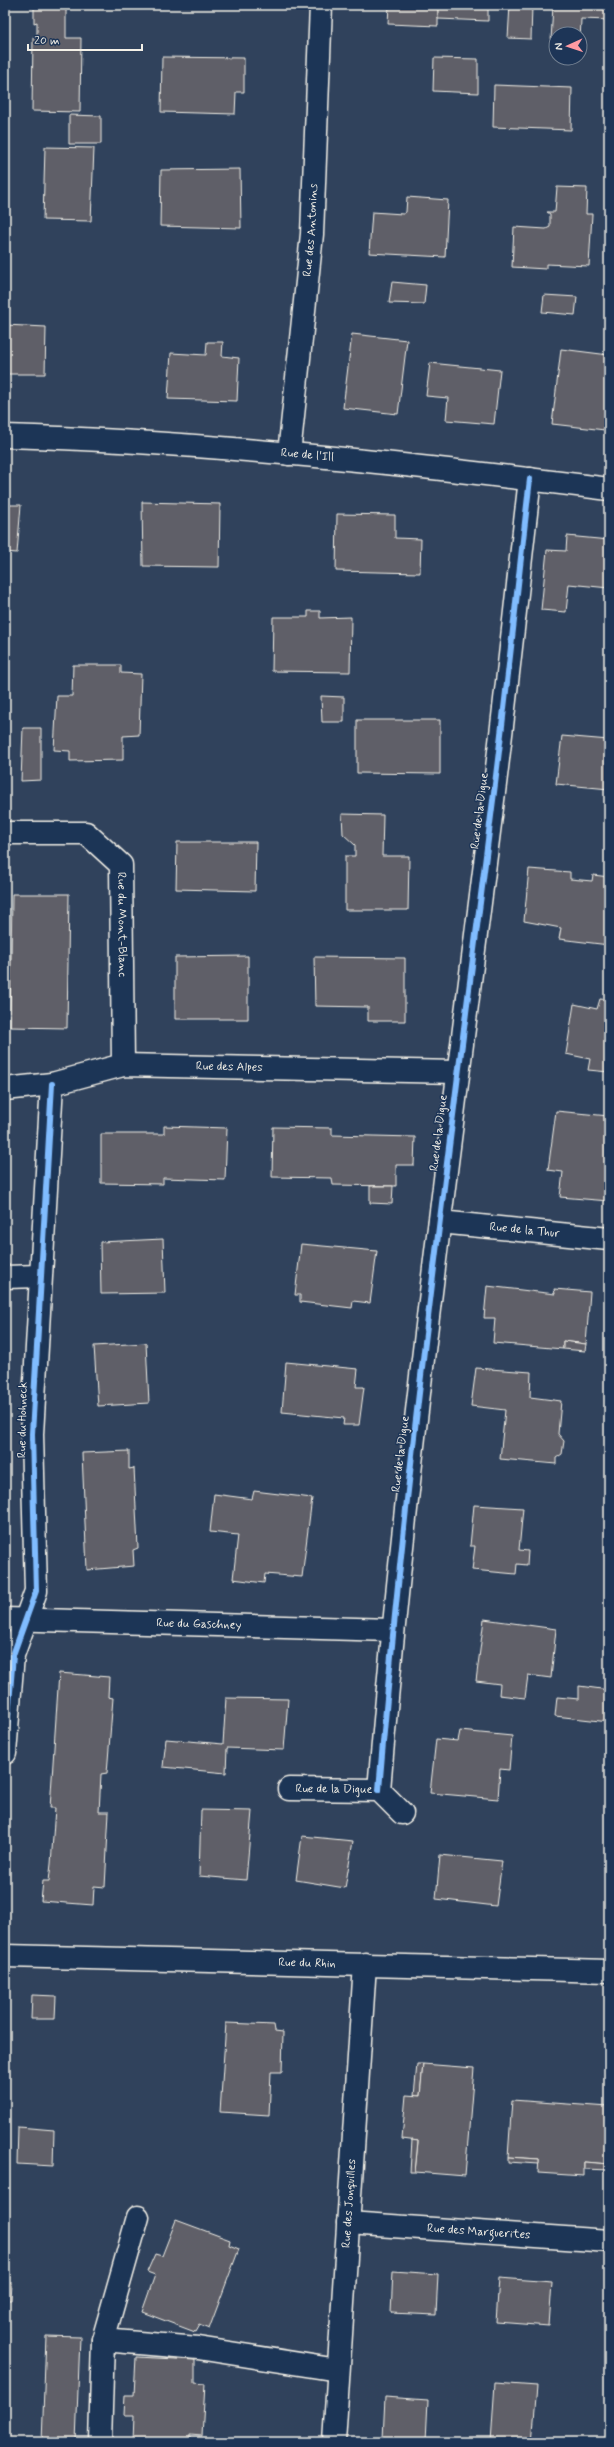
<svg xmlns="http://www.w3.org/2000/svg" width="614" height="2447" font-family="Mynerve,sans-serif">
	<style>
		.building { fill: #5e5f68; stroke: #f4f1e8 }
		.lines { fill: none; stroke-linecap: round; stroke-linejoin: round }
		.minor-casing { stroke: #f4f1e8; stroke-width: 25 }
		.minor { stroke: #1d3557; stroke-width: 22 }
		.cycleway-casing { stroke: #1d3557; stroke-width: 8 }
		.cycleway { stroke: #80bcff; stroke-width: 6 }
		.labels { text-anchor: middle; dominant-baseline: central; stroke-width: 3; stroke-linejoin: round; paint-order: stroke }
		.street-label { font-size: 12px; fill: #f4f1e8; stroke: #1d3557 }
	</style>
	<rect width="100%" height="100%" fill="#30425c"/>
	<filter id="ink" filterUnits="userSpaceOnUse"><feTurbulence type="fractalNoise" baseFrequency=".025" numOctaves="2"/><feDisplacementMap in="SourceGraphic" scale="8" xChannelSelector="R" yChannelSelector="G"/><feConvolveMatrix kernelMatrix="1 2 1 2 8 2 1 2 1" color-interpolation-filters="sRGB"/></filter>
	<g filter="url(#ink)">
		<g class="building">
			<polygon points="389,5 438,5 438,26 388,24"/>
			<polygon points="438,5 488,5 488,21 438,19"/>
			<polygon points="510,5 532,5 531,39 508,38"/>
			<polygon points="553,5 609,5 609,20 581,19 580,42 580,34 556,34 556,41 551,41"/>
			<polygon points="34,7 66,8 66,38 81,38 80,112 32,111 33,37 37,37 37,22 34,23"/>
			<polygon points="162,57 244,58 244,92 236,92 235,114 161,112"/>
			<polygon points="434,58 478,59 478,93 433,91"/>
			<polygon points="494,85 572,88 571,130 493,127"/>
			<polygon points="69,115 101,116 101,144 69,144"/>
			<polygon points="45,147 94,148 91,221 43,220"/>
			<polygon points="240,169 241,228 160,226 161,170"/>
			<polygon points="557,187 587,188 586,214 592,214 589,266 546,264 546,269 512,267 514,227 546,229 550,227 550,214 547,212 555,212"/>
			<polygon points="407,197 448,200 445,257 369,253 372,212 403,214 406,212"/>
			<polygon points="392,282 426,285 424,304 389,303"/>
			<polygon points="544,295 577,297 575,315 542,312"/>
			<polygon points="5,325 46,327 45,374 5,374"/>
			<polygon points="352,334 407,340 398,414 343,408"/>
			<polygon points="207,342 223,342 222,356 239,358 237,401 168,399 171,353 206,355"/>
			<polygon points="561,349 609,355 609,397 605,430 552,424"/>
			<polygon points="430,363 500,370 494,424 446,420 448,398 426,396"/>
			<polygon points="142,502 220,504 219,567 143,566"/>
			<polygon points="5,505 21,505 17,553 5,552"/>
			<polygon points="337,514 395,515 395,538 421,539 420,573 336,571"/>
			<polygon points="567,536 609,540 609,588 569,584 566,612 541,610 547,550 566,551"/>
			<polygon points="308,611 320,611 320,618 351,617 350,672 272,671 273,617 308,617"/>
			<polygon points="73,665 121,665 121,673 141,674 139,735 123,736 123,760 70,761 70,751 54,750 57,696 72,696"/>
			<polygon points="609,672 609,693 606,692"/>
			<polygon points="321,696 344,697 344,722 322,722"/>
			<polygon points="357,720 440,720 440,774 357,773"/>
			<polygon points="23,728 41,728 41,780 21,781"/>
			<polygon points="562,736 609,740 609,789 556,784"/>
			<polygon points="342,814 383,815 382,856 409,856 408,910 345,910 345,856 355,856 355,845 343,834"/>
			<polygon points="177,842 256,842 255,891 176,889"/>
			<polygon points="529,869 570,872 570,879 592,881 593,875 609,877 609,945 559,939 561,928 524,921"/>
			<polygon points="12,894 69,894 67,1028 10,1027"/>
			<polygon points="248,956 248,1019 175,1019 175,957"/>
			<polygon points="314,957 405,958 405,1021 368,1021 368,1007 315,1006"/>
			<polygon points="600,999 609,1000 609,1072 588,1070 590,1059 566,1054 574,1004 597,1009"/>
			<polygon points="556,1111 609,1116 609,1201 560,1197 563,1172 548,1170"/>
			<polygon points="164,1126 227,1128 225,1180 163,1178 163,1184 101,1183 101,1134 164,1134"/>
			<polygon points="273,1127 332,1128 332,1135 415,1137 414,1165 396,1165 396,1186 333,1185 332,1178 272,1177"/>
			<polygon points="370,1186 393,1186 392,1204 370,1203"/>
			<polygon points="163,1239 165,1293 101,1294 100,1242"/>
			<polygon points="301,1244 377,1251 370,1303 353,1301 352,1308 300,1302 300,1295 295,1295"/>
			<polygon points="487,1286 555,1294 554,1289 590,1292 586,1344 563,1341 563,1349 493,1343 495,1318 484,1318"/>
			<polygon points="563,1341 586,1344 585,1351 563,1349"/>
			<polygon points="146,1343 149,1403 98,1406 94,1346"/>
			<polygon points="286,1362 358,1369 356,1387 364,1387 359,1425 343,1425 344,1418 282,1412"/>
			<polygon points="476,1368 531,1372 530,1397 561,1401 558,1434 564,1441 562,1454 556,1458 556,1464 500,1459 505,1410 471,1406"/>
			<polygon points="129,1451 129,1469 134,1468 138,1548 133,1550 134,1566 87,1570 82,1453"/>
			<polygon points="254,1491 312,1498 302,1577 265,1574 264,1583 233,1579 238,1535 210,1532 214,1494 252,1499"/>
			<polygon points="474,1505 523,1508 519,1550 528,1551 527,1565 517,1564 516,1574 472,1570 475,1546 470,1546"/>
			<polygon points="484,1619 556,1629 551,1678 528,1675 525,1698 499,1695 500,1684 476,1681"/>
			<polygon points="59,1673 109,1677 108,1697 113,1698 107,1773 101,1774 99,1812 109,1812 105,1887 94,1886 93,1905 41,1901 43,1881 49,1881 51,1864 55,1808 50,1808"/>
			<polygon points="579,1686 609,1690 609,1722 555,1716 557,1697 579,1699"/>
			<polygon points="226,1698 288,1699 284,1750 227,1748 226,1773 163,1767 166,1739 223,1744"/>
			<polygon points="460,1731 512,1736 509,1770 500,1769 498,1799 430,1793 436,1739 458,1741"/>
			<polygon points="201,1810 252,1811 246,1880 199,1876"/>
			<polygon points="302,1836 353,1841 345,1888 296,1880"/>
			<polygon points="440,1855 502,1861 496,1906 436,1899"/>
			<polygon points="32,1995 56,1996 55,2019 31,2019"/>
			<polygon points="226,2023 274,2025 275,2031 283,2032 282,2072 271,2072 269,2115 220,2112"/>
			<polygon points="417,2064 423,2064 420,2096 414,2096"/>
			<polygon points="423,2064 474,2068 465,2176 415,2172 418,2141 402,2139 406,2095 420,2096"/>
			<polygon points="512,2100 609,2107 609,2164 584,2162 584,2176 538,2173 539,2159 508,2157"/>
			<polygon points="18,2127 54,2130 53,2166 17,2164"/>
			<polygon points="412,2140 418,2141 415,2172 410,2172"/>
			<polygon points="508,2157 539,2159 539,2164 508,2162"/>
			<polygon points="584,2162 609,2164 609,2170 584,2169"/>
			<polygon points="176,2220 230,2240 229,2245 239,2249 209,2329 199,2325 195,2332 142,2312 155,2275 147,2272 155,2254 162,2256"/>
			<polygon points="393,2271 438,2274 436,2315 391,2313"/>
			<polygon points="499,2278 552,2282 549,2326 496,2322"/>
			<polygon points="5,2283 12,2283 11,2300 5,2300"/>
			<polygon points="46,2336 80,2337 76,2442 42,2442"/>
			<polygon points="136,2357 195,2360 195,2383 205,2384 202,2436 190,2435 190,2442 133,2442 134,2415 124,2415 125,2395 134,2395"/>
			<polygon points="495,2383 537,2386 532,2442 491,2442"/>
			<polygon points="385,2397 428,2400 426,2441 383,2439"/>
			<polygon points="383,2439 426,2441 382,2442"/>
		</g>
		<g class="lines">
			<g class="minor-casing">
				<g id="minor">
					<path id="s1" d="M5,436C207,442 409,464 609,489"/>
					<path id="s2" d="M289,454L312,234L321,5"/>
					<path id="s3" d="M5,833H86L121,865L123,1065"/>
					<path id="s4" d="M5,1089L52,1084L123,1065L457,1072"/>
					<path id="s5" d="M440,1222L609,1239"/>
					<polyline points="5,1277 40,1276"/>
					<path id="s6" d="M5,1619L392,1630"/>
					<polyline points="5,1753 13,1655 36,1591 32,1434 52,1084"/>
					<path id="s7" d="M289,1789L379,1790L402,1813"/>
					<path d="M379,1790C406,1461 451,1135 492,808C506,699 517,589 530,479"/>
					<path id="s8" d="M5,1956L609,1971"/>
					<path id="s9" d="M348,2223L609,2241"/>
					<polyline points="103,2340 198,2348 338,2370"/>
					<polyline points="100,2442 103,2340 138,2217"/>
					<path id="s10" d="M334,2442L365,1964"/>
				</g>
			</g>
			<use href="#minor" class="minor"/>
			<g class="cycleway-casing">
				<g id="cycleway">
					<polyline points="5,1753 13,1655 36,1591 32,1434 52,1084"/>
					<path d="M379,1790C406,1461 451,1135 492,808C506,699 517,589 530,479"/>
				</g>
			</g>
			<use href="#cycleway" class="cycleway"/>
		</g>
	</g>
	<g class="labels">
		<g class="street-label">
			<text stroke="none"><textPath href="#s2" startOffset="225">Rue des Antonins</textPath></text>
			<text stroke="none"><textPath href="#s1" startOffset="303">Rue de l'Ill</textPath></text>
			<text transform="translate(480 811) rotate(-83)">Rue de la Digue</text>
			<text stroke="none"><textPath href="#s3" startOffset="188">Rue du Mont-Blanc</textPath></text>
			<text stroke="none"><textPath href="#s4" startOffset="227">Rue des Alpes</textPath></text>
			<text transform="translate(439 1133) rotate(-83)">Rue de la Digue</text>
			<text stroke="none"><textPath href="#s5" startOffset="85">Rue de la Thur</textPath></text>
			<text transform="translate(23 1420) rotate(-89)">Rue du Hohneck</text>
			<text transform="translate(401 1454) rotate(-83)">Rue de la Digue</text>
			<text stroke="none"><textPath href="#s6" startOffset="194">Rue du Gaschney</textPath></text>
			<text stroke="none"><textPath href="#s7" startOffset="45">Rue de la Digue</textPath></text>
			<text stroke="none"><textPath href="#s8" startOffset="302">Rue du Rhin</textPath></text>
			<text stroke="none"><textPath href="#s10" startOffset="239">Rue des Jonquilles</textPath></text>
			<text stroke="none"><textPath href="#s9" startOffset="131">Rue des Marguerites</textPath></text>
		</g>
	</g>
	<rect width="614" height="2447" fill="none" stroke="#1d3557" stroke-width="20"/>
	<rect x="10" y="10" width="594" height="2427" fill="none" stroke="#f4f1e8" stroke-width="1.5" filter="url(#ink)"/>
	<g transform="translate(568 46) rotate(267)"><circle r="19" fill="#1d3557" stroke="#738091"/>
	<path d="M0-3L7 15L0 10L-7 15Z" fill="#ff9aa2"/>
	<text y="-6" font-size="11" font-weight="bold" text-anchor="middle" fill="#f4f1e8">N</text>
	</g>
	<path d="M28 44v6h114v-6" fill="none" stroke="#f4f1e8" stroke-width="2"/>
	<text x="34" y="44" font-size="12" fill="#f4f1e8" stroke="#1d3557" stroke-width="3" paint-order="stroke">20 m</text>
</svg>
